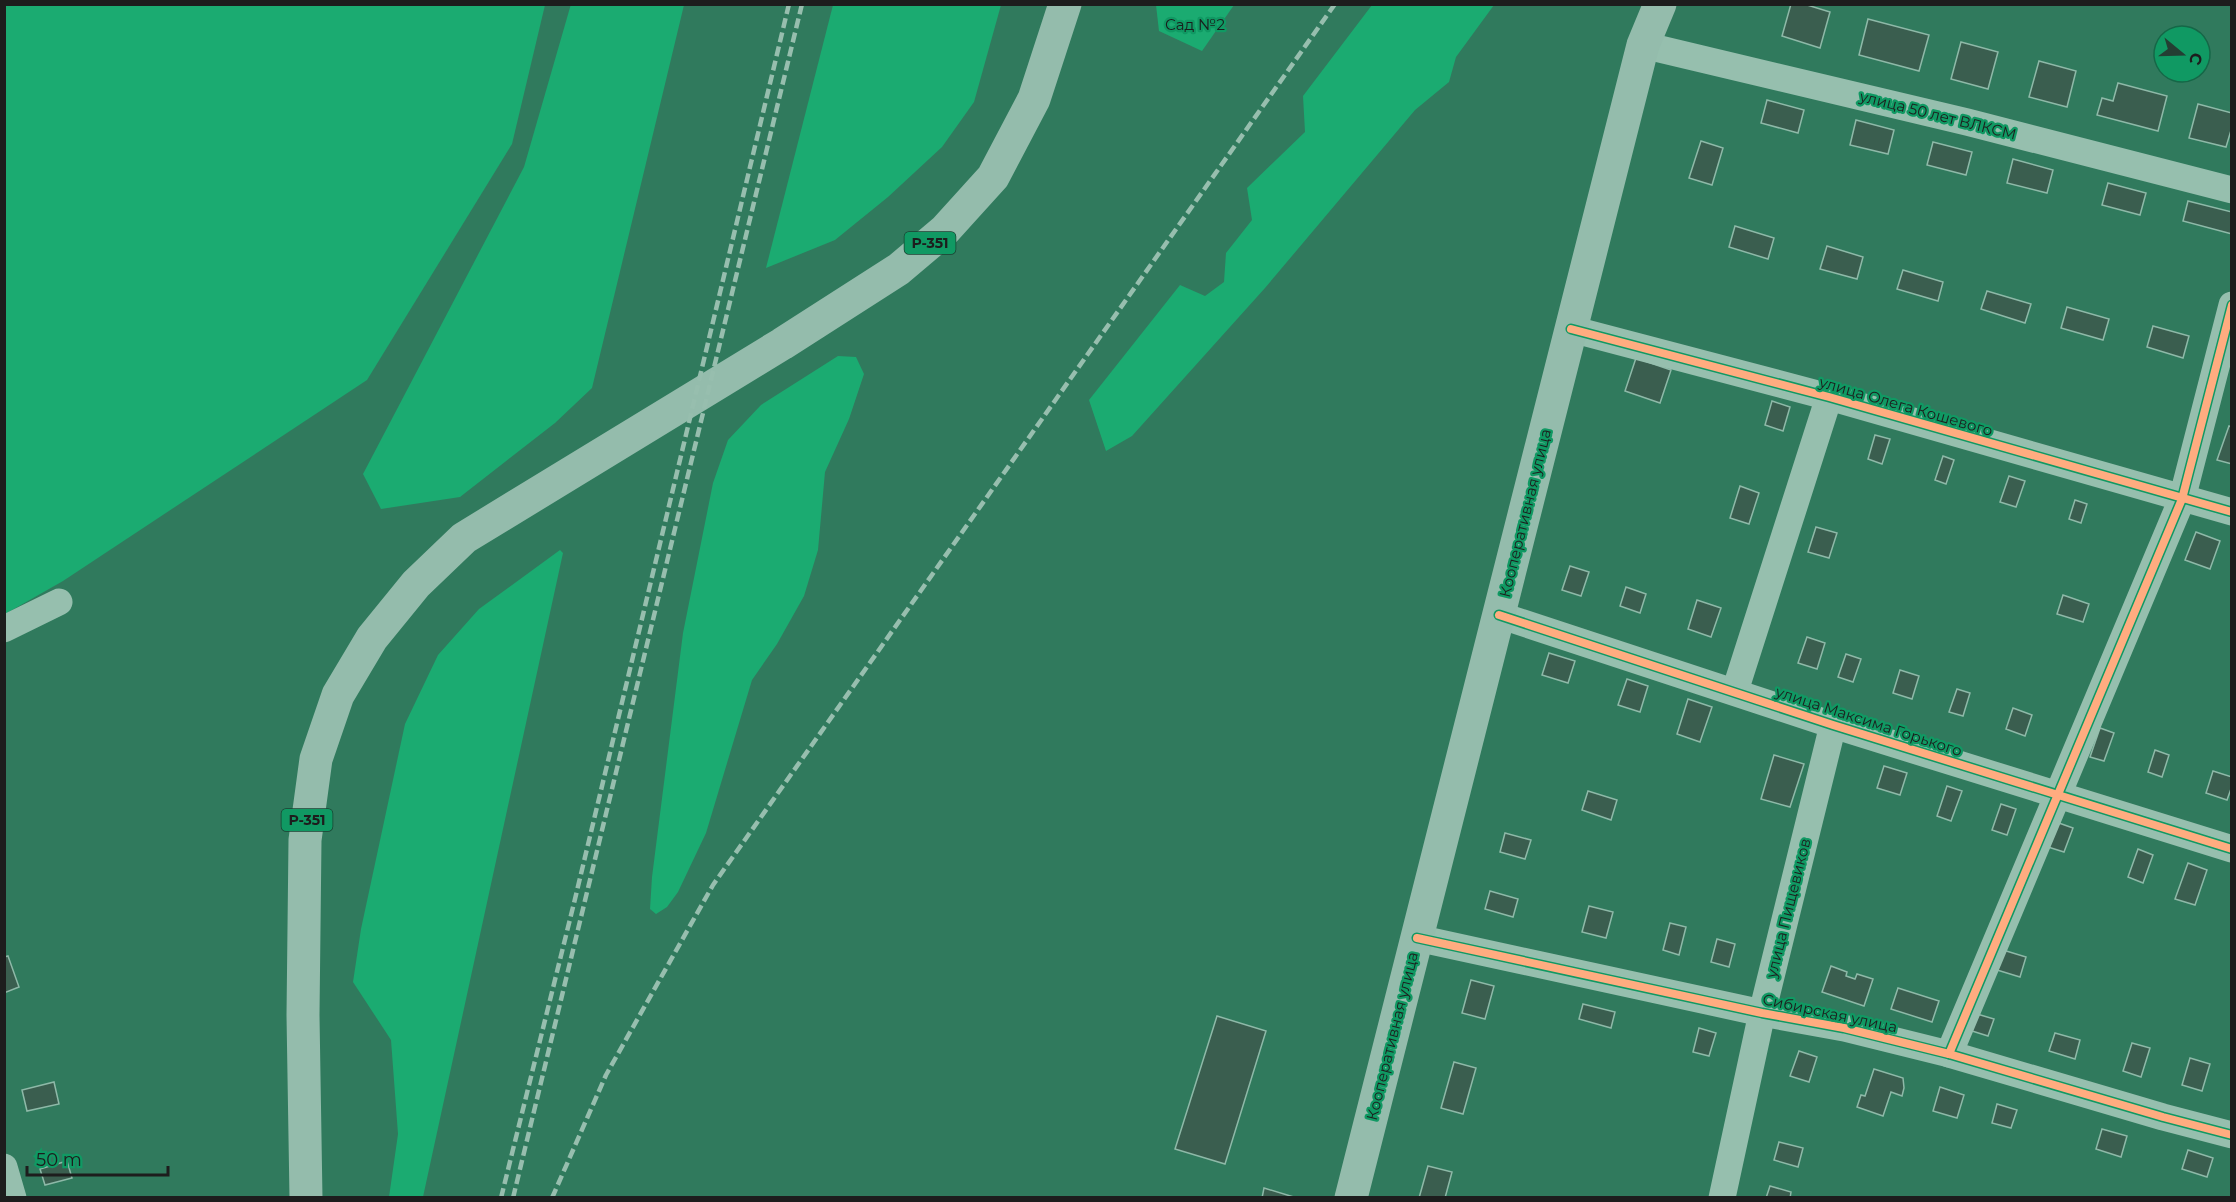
<svg xmlns="http://www.w3.org/2000/svg" width="2236" height="1202" font-family="Montserrat,sans-serif">
	<style>
		.green { fill: #1bab71 }
		.building { fill: #3a5e4f; stroke: #8eb9a8; stroke-width: 1.5 }
		.lines { fill: none; stroke-linecap: round; stroke-linejoin: round }
		.minor { stroke: #96bfae; stroke-width: 27 }
		.major { stroke: #94bcac; stroke-width: 33 }
		.rail { stroke: #97beae; stroke-width: 4.5; stroke-dasharray: 10 4.5; stroke-linecap: butt }
		.cycleway-casing { stroke: #109963; stroke-width: 11 }
		.cycleway { stroke: #ffac80; stroke-width: 8 }
		.labels { text-anchor: middle; dominant-baseline: central; stroke-width: 4.5; stroke-linejoin: round; paint-order: stroke }
		.shield { fill: #109963; stroke: #194232; stroke-width: 1.5 }
		.shield-label { font-size: 14px; font-weight: bold; fill: #1d1d1d }
		.park-label { font-size: 15px; fill: #1a1d1c; stroke: #109963 }
		.street-label { font-size: 15px; fill: #1d1d1d; stroke: #109963 }
	</style>
	<rect width="100%" height="100%" fill="#307a5d"/>
	<g class="green">
		<polygon points="571,4 684,5 592,388 555,423 460,497 381,509 363,474 524,167"/>
		<polygon points="5,5 545,5 512,144 367,380 63,581 5,614"/>
		<polygon points="833,5 1001,5 974,102 942,147 888,197 835,240 766,268"/>
		<polygon points="1156,5 1156,4 1234,5 1202,51 1159,31"/>
		<polygon points="1372,5 1494,5 1456,57 1449,82 1415,110 1265,288 1132,436 1106,451 1089,400 1180,285 1205,296 1224,282 1226,253 1252,220 1247,188 1305,132 1303,96"/>
		<polygon points="838,356 856,357 864,374 849,419 825,472 818,550 804,596 777,644 752,680 706,833 678,892 667,907 656,914 650,909 652,877 683,633 713,483 728,440 761,405"/>
		<polygon points="560,550 563,553 423,1197 389,1197 398,1134 391,1040 353,982 361,929 405,724 438,655 479,609"/>
	</g>
	<g class="building">
		<polygon points="1791,4 1804,4 1830,12 1820,48 1782,36"/>
		<polygon points="1868,19 1929,35 1919,71 1859,55"/>
		<polygon points="1961,42 1998,52 1988,89 1951,79"/>
		<polygon points="2039,61 2076,71 2067,107 2029,97"/>
		<polygon points="2118,83 2167,96 2158,131 2097,115 2102,98 2113,101"/>
		<polygon points="1767,100 1804,110 1798,133 1761,123"/>
		<polygon points="2198,104 2232,113 2232,127 2226,147 2189,138"/>
		<polygon points="1856,120 1894,130 1888,154 1850,145"/>
		<polygon points="1701,141 1723,148 1712,185 1689,178"/>
		<polygon points="1933,142 1972,152 1966,175 1927,165"/>
		<polygon points="2013,159 2053,170 2047,193 2007,183"/>
		<polygon points="2108,183 2146,193 2140,215 2102,205"/>
		<polygon points="2188,201 2232,212 2232,234 2183,221"/>
		<polygon points="1735,226 1774,238 1768,259 1729,247"/>
		<polygon points="1827,246 1863,257 1857,279 1820,269"/>
		<polygon points="1903,270 1943,282 1938,301 1897,289"/>
		<polygon points="1987,291 2031,304 2025,323 1981,309"/>
		<polygon points="2067,307 2109,319 2103,340 2061,328"/>
		<polygon points="2153,326 2189,336 2183,358 2147,347"/>
		<polygon points="1636,358 1671,370 1660,403 1625,391"/>
		<polygon points="1772,401 1790,407 1783,431 1765,425"/>
		<polygon points="2229,426 2232,427 2232,464 2217,460"/>
		<polygon points="1875,435 1890,439 1882,464 1868,459"/>
		<polygon points="1943,456 1954,460 1946,484 1935,480"/>
		<polygon points="2009,476 2025,481 2016,507 2000,502"/>
		<polygon points="1740,486 1759,493 1749,524 1730,518"/>
		<polygon points="2075,500 2087,504 2081,523 2069,519"/>
		<polygon points="1816,527 1837,533 1829,558 1808,552"/>
		<polygon points="2196,532 2220,541 2210,569 2185,560"/>
		<polygon points="1570,566 1589,572 1581,596 1562,590"/>
		<polygon points="1626,587 1646,594 1640,613 1620,606"/>
		<polygon points="2063,595 2089,604 2083,622 2057,614"/>
		<polygon points="1697,600 1721,608 1711,637 1688,629"/>
		<polygon points="1807,637 1825,643 1817,669 1798,663"/>
		<polygon points="1549,653 1575,661 1568,683 1542,675"/>
		<polygon points="1846,654 1861,659 1853,682 1838,677"/>
		<polygon points="1900,670 1919,676 1912,699 1893,693"/>
		<polygon points="1627,679 1648,686 1640,712 1618,705"/>
		<polygon points="1957,689 1970,693 1963,716 1949,712"/>
		<polygon points="1688,699 1712,707 1700,742 1677,734"/>
		<polygon points="2013,708 2032,715 2025,736 2006,729"/>
		<polygon points="2100,728 2114,733 2104,761 2090,757"/>
		<polygon points="2155,750 2169,755 2162,777 2148,772"/>
		<polygon points="1774,755 1804,764 1790,807 1761,799"/>
		<polygon points="1884,766 1907,773 1900,795 1877,788"/>
		<polygon points="2213,771 2232,777 2232,786 2227,800 2206,793"/>
		<polygon points="1947,786 1962,791 1951,821 1937,816"/>
		<polygon points="1588,791 1617,800 1611,820 1582,810"/>
		<polygon points="2001,804 2016,809 2007,835 1992,830"/>
		<polygon points="2056,822 2073,828 2064,852 2048,847"/>
		<polygon points="1505,833 1531,840 1525,859 1500,852"/>
		<polygon points="2138,849 2153,855 2143,883 2128,877"/>
		<polygon points="2188,863 2207,870 2195,905 2175,899"/>
		<polygon points="1490,891 1518,899 1513,917 1485,909"/>
		<polygon points="1589,906 1613,912 1606,938 1582,932"/>
		<polygon points="1670,923 1686,927 1679,955 1663,950"/>
		<polygon points="1717,939 1735,944 1729,967 1711,962"/>
		<polygon points="2003,950 2026,957 2020,977 1997,970"/>
		<polygon points="8,956 19,987 4,993 4,957"/>
		<polygon points="1831,966 1847,972 1846,976 1855,979 1857,974 1873,979 1864,1006 1822,992"/>
		<polygon points="1471,980 1494,986 1485,1019 1462,1013"/>
		<polygon points="1898,988 1939,1001 1932,1022 1891,1009"/>
		<polygon points="1583,1004 1615,1012 1611,1028 1579,1019"/>
		<polygon points="1977,1014 1994,1019 1988,1036 1972,1031"/>
		<polygon points="1217,1016 1266,1031 1225,1164 1175,1149"/>
		<polygon points="1699,1028 1716,1033 1709,1056 1693,1052"/>
		<polygon points="2055,1033 2080,1040 2075,1059 2049,1051"/>
		<polygon points="2132,1043 2150,1048 2141,1077 2123,1071"/>
		<polygon points="1799,1051 1817,1057 1809,1082 1790,1076"/>
		<polygon points="2190,1058 2210,1064 2202,1091 2182,1085"/>
		<polygon points="1454,1062 1476,1068 1463,1114 1441,1108"/>
		<polygon points="1874,1069 1903,1078 1904,1088 1902,1096 1891,1092 1883,1116 1857,1107 1861,1095 1865,1096"/>
		<polygon points="54,1082 59,1104 27,1111 22,1090"/>
		<polygon points="1940,1087 1964,1095 1957,1118 1933,1111"/>
		<polygon points="1997,1104 2017,1110 2011,1128 1992,1123"/>
		<polygon points="2102,1129 2127,1136 2121,1157 2096,1149"/>
		<polygon points="1779,1142 1803,1148 1798,1167 1774,1160"/>
		<polygon points="2188,1150 2213,1158 2207,1177 2182,1169"/>
		<polygon points="67,1161 72,1178 45,1185 40,1169"/>
		<polygon points="1428,1166 1452,1172 1445,1198 1419,1198"/>
		<polygon points="1770,1186 1791,1192 1790,1198 1766,1198"/>
		<polygon points="1264,1188 1297,1198 1262,1198"/>
	</g>
	<g class="lines">
		<g class="minor">
			<polyline points="1643,45 1967,122 2232,190"/>
			<polyline points="1571,329 1829,397 2232,512"/>
			<polyline points="1499,615 1833,725 2232,849"/>
			<polyline points="4,629 59,602"/>
			<polyline points="1735,691 1829,397"/>
			<polyline points="1417,938 1762,1013 1844,1028 1949,1054 2163,1117 2232,1135"/>
			<polyline points="1949,1054 2182,499 2232,305"/>
			<polyline points="4,1167 13,1198"/>
			<polyline points="1722,1198 1762,1013 1833,725"/>
		</g>
		<g class="major">
			<polyline points="306,1198 303,1015 305,840 316,759 338,695 372,638 416,584 464,538 782,344 899,269 945,230 993,177 1034,99 1065,4"/>
			<polyline points="1351,1198 1643,45 1660,4"/>
		</g>
		<g class="rail">
			<polyline points="501,1198 575,899 789,4"/>
			<polyline points="513,1198 802,4"/>
			<polyline points="552,1198 606,1075 713,885 1335,4"/>
		</g>
		<g class="cycleway-casing">
			<g id="cycleway">
				<polyline points="1571,329 1829,397 2232,512"/>
				<polyline points="1499,615 1833,725 2232,849"/>
				<polyline points="1417,938 1762,1013 1844,1028 1949,1054 2163,1117 2232,1135"/>
				<polyline points="1949,1054 2182,499 2232,305"/>
			</g>
		</g>
		<use href="#cycleway" class="cycleway"/>
	</g>
	<g class="labels">
		<g class="shield">
			<rect x="904.5" y="232" width="51" height="22" rx="4.5"/>
			<rect x="281.5" y="809" width="51" height="22" rx="4.5"/>
		</g>
		<g class="shield-label">
			<text x="930" y="243">Р-351</text>
			<text x="307" y="820">Р-351</text>
		</g>
		<g class="park-label">
			<text x="1195" y="24">Сад №2</text>
		</g>
		<g class="street-label">
			<text transform="translate(1938 115) rotate(14)">улица 50 лет ВЛКСМ</text>
			<text transform="translate(1906 406) rotate(16)">улица Олега Кошевого</text>
			<text transform="translate(1525 513) rotate(-76)">Кооперативная улица</text>
			<text transform="translate(1869 721) rotate(18)">улица Максима Горького</text>
			<text transform="translate(1788 908) rotate(-76)">улица Пищевиков</text>
			<text transform="translate(1830 1013) rotate(12)">Сибирская улица</text>
			<text transform="translate(1392 1036) rotate(-76)">Кооперативная улица</text>
		</g>
	</g>
	<rect width="2236" height="1202" fill="none" stroke="#1d1d1d" stroke-width="12"/>
	<g transform="translate(2182 54) rotate(109)"><circle r="28" fill="#109963" stroke="#156747" stroke-width="1.5"/>
	<path d="M0-4.5L10 22L0 15L-10 22Z" fill="#243e33"/>
	<text y="-9" font-size="16" font-weight="bold" text-anchor="middle" fill="#1d1d1d">С</text>
	</g>
	<path d="M27 1166v9h141v-9" fill="none" stroke="#1d1d1d" stroke-width="3"/>
	<text x="36" y="1166" font-size="18" fill="#1d1d1d" stroke="#109963" stroke-width="4.5" paint-order="stroke">50 m</text>
</svg>
